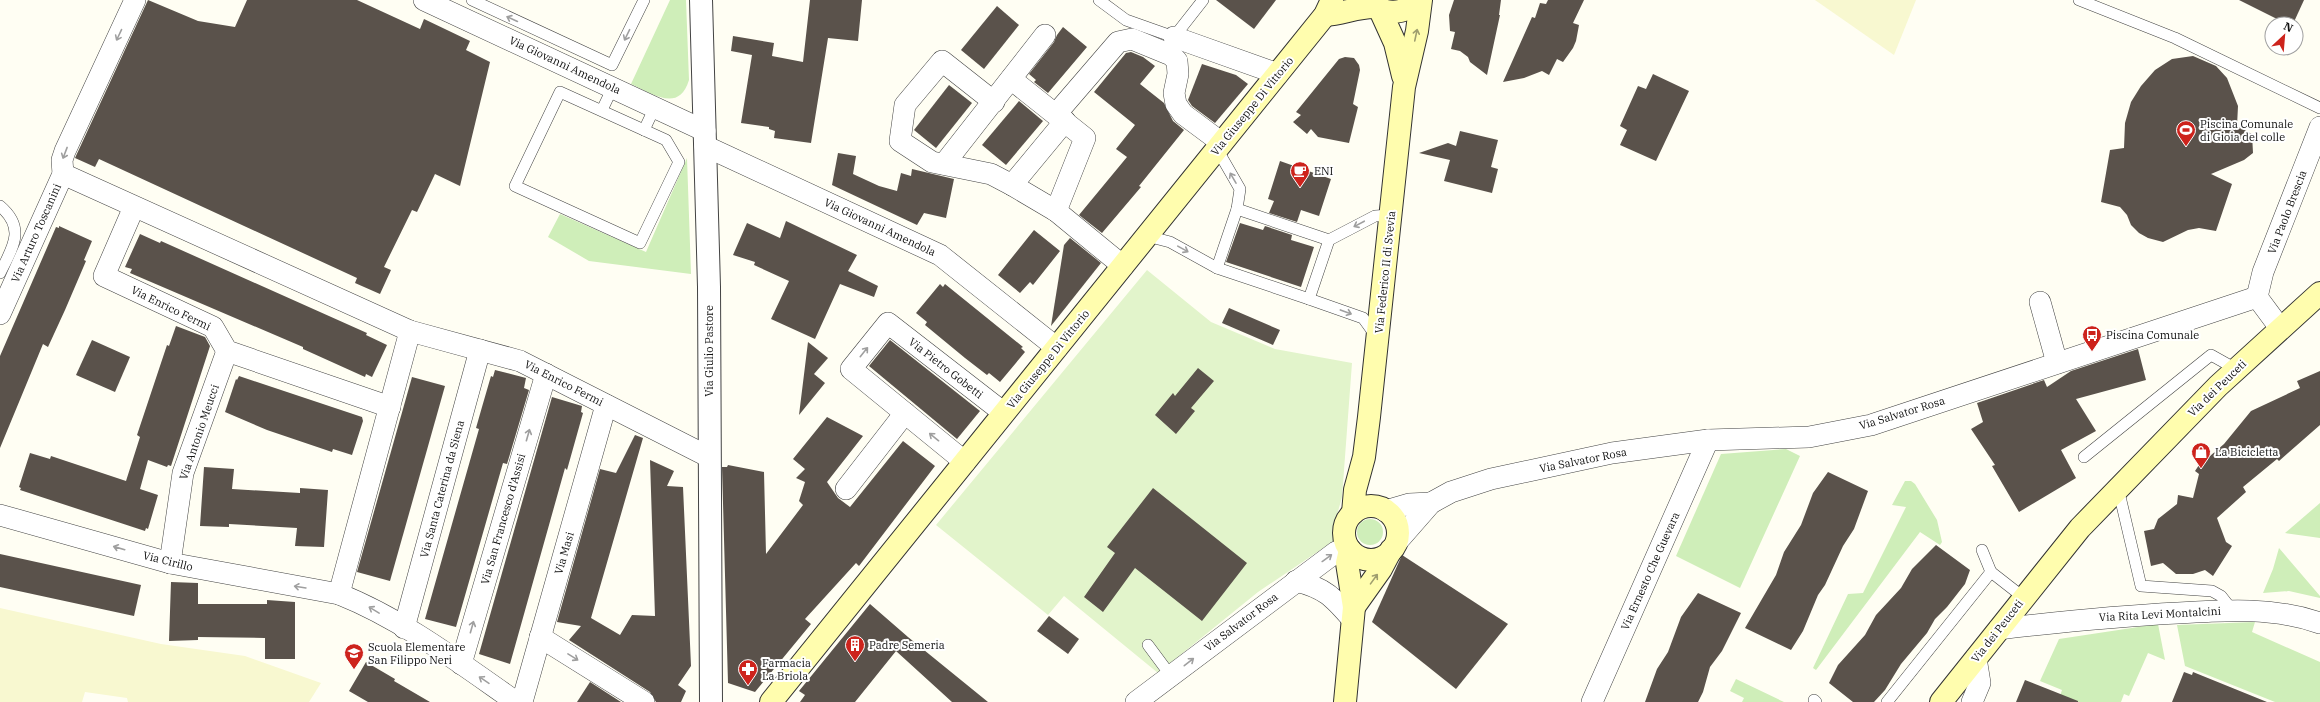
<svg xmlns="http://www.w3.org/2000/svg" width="2320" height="702" font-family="'IBM Plex Serif',serif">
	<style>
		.farmland { fill: #f8f8d0 }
		.green { fill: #cfeeb9 }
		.pitch { fill: #e2f4cb }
		.building { fill: #5a524b }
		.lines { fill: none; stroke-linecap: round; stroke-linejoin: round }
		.service-casing { stroke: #434343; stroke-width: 12 }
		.minor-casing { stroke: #434343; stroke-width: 22 }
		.tertiary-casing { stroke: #434343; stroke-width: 24 }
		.secondary-casing { stroke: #323232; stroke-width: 24 }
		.service { stroke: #fff; stroke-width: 11 }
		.minor { stroke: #fff; stroke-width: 21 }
		.tertiary { stroke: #fff; stroke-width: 22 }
		.secondary { stroke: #fffdae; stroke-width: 22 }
		.oneway { stroke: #9f9f9f }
		.oneway2 { stroke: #9f9e6f }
		.labels { text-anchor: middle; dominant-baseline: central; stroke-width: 4; stroke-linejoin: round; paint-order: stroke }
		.street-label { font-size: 11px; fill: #101010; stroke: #fff }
		.poi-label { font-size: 11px; fill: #101010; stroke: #fff; text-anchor: start }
	</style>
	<rect width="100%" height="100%" fill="#fffef3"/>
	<g class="farmland">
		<polygon points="1815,0 1916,0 1894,55"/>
		<polygon points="0,608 161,644 245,656 321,683 309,702 128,702 127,698 85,692 82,702 0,702"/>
	</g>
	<g class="green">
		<path d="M670,0H686L689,80C679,113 653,94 631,84Z"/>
		<polygon points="687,158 691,274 589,261 548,237 560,214 646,252"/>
		<polygon points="1786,449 1800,456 1740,588 1676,556 1721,454"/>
		<polygon points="1905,481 1911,481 1915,484 1937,520 1942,542 1940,545 1920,532 1816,670 1813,668 1848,594 1863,593 1906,507 1892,505"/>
		<polygon points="2320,503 2320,538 2285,533"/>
		<circle cx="1370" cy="532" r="13"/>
		<polygon points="2279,548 2320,596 2320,598 2289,591 2263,593 2273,569"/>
		<polygon points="2255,622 2252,632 2320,662 2320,702 2275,702 2185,666 2177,625"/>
		<polygon points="2158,624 2165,660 2148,653 2129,696 2124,694 2121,702 2058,702 2062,690 2040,681 2059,639"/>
		<polygon points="1736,679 1784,702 1742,702 1744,698 1730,691"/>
	</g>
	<polygon class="pitch" points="1147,270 1211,322 1275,349 1352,363 1342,497 1334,526 1335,540 1258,592 1158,673 1064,596 1048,615 936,525"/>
	<g class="building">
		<polygon points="148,0 198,21 235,27 247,0 357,0 420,29 424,19 470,41 466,50 490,62 460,186 435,174 417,212 412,210 384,267 391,270 380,294 355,283 357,278 99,159 95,167 75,158"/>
		<polygon points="810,0 862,0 858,41 828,38 811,143 774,138 775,131 769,129 769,127 741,123 752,55 731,51 733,36 774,43 772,56 803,62"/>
		<polygon points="1216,0 1276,0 1254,29"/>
		<polygon points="1454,0 1501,0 1499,15 1500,15 1487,75 1470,62 1468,57 1460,51 1451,49 1455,32 1450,31 1449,15"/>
		<polygon points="1548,0 1584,0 1573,23 1579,25 1576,41 1573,48 1563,62 1557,59 1549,75 1542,71 1524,78 1503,82 1532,17 1535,18 1540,3 1546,4"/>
		<polygon points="2239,0 2304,0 2293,24 2287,24"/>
		<polygon points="997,6 1019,25 984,69 961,50"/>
		<polygon points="1063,27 1087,47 1048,93 1034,82 1036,80 1029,74 1054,42 1057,35"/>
		<polygon points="1131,52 1143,57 1155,66 1140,84 1164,103 1173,121 1184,130 1139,186 1141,187 1102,233 1079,215 1127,157 1116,149 1135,125 1094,92 1126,53"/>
		<polygon points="2193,56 2216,66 2227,78 2238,106 2237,126 2252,134 2253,153 2244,160 2211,174 2232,184 2216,231 2199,228 2188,230 2163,242 2148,238 2139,233 2131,225 2127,215 2120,207 2101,202 2110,150 2124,148 2125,123 2131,102 2141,86 2155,70 2172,59"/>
		<polygon points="1345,57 1354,58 1359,65 1360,70 1353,104 1358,107 1349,143 1318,137 1311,129 1307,134 1293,122 1301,115 1296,112 1339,59"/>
		<polygon points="1202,64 1236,75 1248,84 1215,123 1192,106 1188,100"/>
		<polygon points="1653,74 1689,91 1656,161 1620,145 1627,130 1620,126 1638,86 1646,89"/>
		<polygon points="949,85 972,103 936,148 914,130"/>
		<polygon points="1019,101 1043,121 1006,165 982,145"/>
		<polygon points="1460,131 1498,140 1491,167 1498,169 1492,193 1444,181 1450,160 1419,153 1448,143 1456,146"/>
		<polygon points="838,153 856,156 853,174 879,186 897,191 901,173 911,176 912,169 954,179 946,218 924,213 917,225 832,185"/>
		<polygon points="1280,161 1331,179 1319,216 1301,210 1297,222 1269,213 1274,201 1268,199"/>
		<polygon points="786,221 857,255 848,271 878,286 874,297 840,284 815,339 771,319 789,281 754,265 755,262 733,255 747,223 780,238"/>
		<polygon points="1240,223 1263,230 1265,226 1292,235 1291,240 1314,247 1301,287 1226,262"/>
		<polygon points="59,226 92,241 84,260 86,261 65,310 48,347 43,344 0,448 0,356 56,227 59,228"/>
		<polygon points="1034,230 1060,251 1033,285 1030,282 1020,293 998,275"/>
		<polygon points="140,234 160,243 161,241 367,333 366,335 387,345 372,377 366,374 365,377 303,349 303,347 130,273 132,269 125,267"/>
		<polygon points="1070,238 1101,263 1051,326 1064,245"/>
		<polygon points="940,284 943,287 945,284 1023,347 1021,348 1025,352 1000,382 989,373 987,375 965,358 925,325 927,322 916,313"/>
		<polygon points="1229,308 1280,330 1273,345 1222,323"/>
		<polygon points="176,326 205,337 210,346 171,466 168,465 167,467 148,460 140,489 158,495 148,529 146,528 145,531 20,490 21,488 19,487 30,453 50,459 51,456 126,481 140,437 137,435 167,345 169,346"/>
		<polygon points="92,340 130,357 115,392 76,375"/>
		<polygon points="890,340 980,411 957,439 869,366"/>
		<polygon points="808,342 828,358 814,374 825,383 799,415"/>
		<polygon points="2138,349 2146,380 2076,399 2096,431 2061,450 2076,478 2019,512 1992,466 1995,465 1971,429 1983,422 1977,403 2044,380 2047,387 2071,371"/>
		<polygon points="1198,368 1214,381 1191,408 1195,411 1176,434 1155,415 1173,393 1175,396"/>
		<polygon points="495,370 526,378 524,388 529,390 507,464 503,463 456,627 425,619 479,429 476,428 482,407 491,376 493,377"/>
		<polygon points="2320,371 2320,425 2279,461 2277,459 2243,487 2246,492 2217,518 2226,542 2232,546 2213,576 2205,570 2193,574 2176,574 2163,563 2151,566 2144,531 2154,529 2158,519 2177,504 2178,495 2193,498 2199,474 2195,471 2207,453 2210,456 2224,444 2251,411 2300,388 2297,381"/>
		<polygon points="239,376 362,417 363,421 352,455 333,449 332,452 267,430 225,412 236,379 237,380"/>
		<polygon points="412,377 445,386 390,581 357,572"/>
		<polygon points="552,397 582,406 581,412 583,413 567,470 565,468 510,664 479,654"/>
		<polygon points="827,417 863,436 827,482 838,498 850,507 903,441 935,466 859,566 856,563 805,619 811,624 755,692 728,683 722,467 727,467 728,465 764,472 766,554 803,505 799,501 805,482 796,478 805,469 793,459"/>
		<polygon points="635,435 643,438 591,618 620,635 632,615 655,616 650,460 674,471 667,486 683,487 691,666 678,685 686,691 681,702 656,702 650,692 569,640 581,626 557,622 600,469 616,473"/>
		<polygon points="204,467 234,469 232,489 300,493 300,488 328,490 324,547 295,546 297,528 229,524 229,527 200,526"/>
		<polygon points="1828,472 1868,491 1854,529 1843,546 1825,585 1818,595 1803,631 1791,650 1745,628 1776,575 1784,552 1801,525 1813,493"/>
		<polygon points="1153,488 1247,563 1202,621 1135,568 1103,612 1084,597 1115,553 1107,547"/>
		<polygon points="1936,545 1970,570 1965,584 1947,607 1935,619 1927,633 1901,664 1885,690 1874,702 1853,702 1829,683 1838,665 1865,635 1876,615 1901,588 1912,569"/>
		<polygon points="0,554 141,585 134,616 0,587"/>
		<polygon points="1402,555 1508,624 1456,689 1372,622"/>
		<polygon points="171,582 198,583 198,604 267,604 267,600 295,602 295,659 265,659 265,638 198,637 198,640 169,641"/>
		<polygon points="1698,593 1741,613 1722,651 1710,667 1703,692 1698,702 1645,702 1657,669 1668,652 1681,617"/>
		<polygon points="870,604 908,637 988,702 952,702 896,651 855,702 800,702 805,695 799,691"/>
		<polygon points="1049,616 1079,639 1068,654 1037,631"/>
		<polygon points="366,662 395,679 394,681 430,702 368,702 349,691"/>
		<polygon points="2184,672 2192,675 2193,672 2267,702 2172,702"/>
		<polygon points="2025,680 2078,701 2078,702 2016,702"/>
		<polygon points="590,682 621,702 577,702"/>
	</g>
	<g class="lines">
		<g class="service-casing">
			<g id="service">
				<polyline points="472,0 612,65 644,0"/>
				<polyline points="1099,0 1126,20 1174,37 1203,0"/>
				<polyline points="2079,0 2175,38 2320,108"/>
				<polygon points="560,92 666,140 679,162 640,243 515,186"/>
				<polyline points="602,110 613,87"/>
				<polyline points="644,130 655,107"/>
				<polyline points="1217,149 1240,189 1237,209"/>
				<path d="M0,206C26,228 13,247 0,273"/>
				<polyline points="1147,236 1170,242 1217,268"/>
				<polyline points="1329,240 1237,209 1217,268 1309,299 1329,240 1375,216 1391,215"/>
				<polyline points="1309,299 1363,318 1376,336"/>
				<polyline points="2084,457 2211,355 2236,369"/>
				<polyline points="2118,488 2141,586 2212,591 2221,596 2232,610"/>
				<polyline points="1982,550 1991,572"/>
				<polyline points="1148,645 1171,676"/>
				<polyline points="1814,700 1816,702"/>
				<polyline points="1887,702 1991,572 2023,597"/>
			</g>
		</g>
		<g class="minor-casing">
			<g id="minor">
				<polyline points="424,0 705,131"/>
				<polyline points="1174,37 1278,74"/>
				<polyline points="1011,79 1085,138 1056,211"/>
				<polyline points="994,102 942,61 905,105 900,141 932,162 991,174 1012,185 1056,211 1123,266"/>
				<polyline points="1056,114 1118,42 1132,39 1171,55 1177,61 1178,74 1174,93 1176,104 1183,114 1222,143"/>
				<polyline points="705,146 940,255 1057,348"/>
				<polyline points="944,164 1045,35"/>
				<polyline points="63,174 410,331 520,361 709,457"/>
				<polyline points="1012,185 1065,121"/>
				<polyline points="134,207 104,276 213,327 227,351 390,407"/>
				<polyline points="2257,297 2263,272 2320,127"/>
				<polyline points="2040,302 2057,363"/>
				<polyline points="0,314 63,174 62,160 65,151 135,0"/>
				<polyline points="965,462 851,369 888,323 1004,413"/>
				<polyline points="846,489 905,413"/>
				<polyline points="1385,511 1409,504 1431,503"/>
				<path d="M0,515L170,563L339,594C402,619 460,663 516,702"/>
				<polyline points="1396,543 1431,503 1451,492 1491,479 1612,453 1708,440 1809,437 1871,425 2257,297 2280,328"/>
				<polyline points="170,563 183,473 227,351"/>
				<path d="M1296,581C1325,588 1333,597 1352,619"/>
				<polyline points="339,594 410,331"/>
				<polyline points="404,628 480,350"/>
				<path d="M1999,629C2059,622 2118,616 2178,613C2226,610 2274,607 2320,623"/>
				<polyline points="540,637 644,702"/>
				<polyline points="461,664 546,374"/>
				<polyline points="522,702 606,405"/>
				<polyline points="1136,702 1336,552 1348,548"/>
				<polyline points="1592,702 1708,440"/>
				<polyline points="1972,702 1980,683 1976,658"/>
			</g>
		</g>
		<g class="tertiary-casing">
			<polyline id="tertiary" points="701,0 709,287 711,702"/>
		</g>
		<g class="secondary-casing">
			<g id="secondary">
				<path d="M1366,0C1380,14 1404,17 1417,0"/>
				<polyline points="1380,10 1395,43 1403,76"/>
				<path d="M1325,15C1342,14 1357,7 1374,7"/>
				<circle cx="1371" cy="533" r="27"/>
				<polyline points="1353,513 1355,490 1364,457 1369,417 1404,87 1417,31 1421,0"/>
				<polyline points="1354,607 1381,569 1391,550"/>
				<polyline points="771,702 1325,15 1332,0"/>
				<polyline points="1345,702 1354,607 1347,563 1350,550"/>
				<polyline points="1941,702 2080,528 2218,386 2320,293"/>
			</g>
		</g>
		<use href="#service" class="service"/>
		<use href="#minor" class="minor"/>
		<use href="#tertiary" class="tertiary"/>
		<use href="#secondary" class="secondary"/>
	</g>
	<defs><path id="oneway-shaft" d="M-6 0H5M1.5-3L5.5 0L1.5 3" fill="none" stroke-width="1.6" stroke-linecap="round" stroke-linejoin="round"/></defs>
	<g class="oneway">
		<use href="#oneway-shaft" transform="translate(512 19) rotate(-155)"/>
		<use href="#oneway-shaft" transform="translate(119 35) rotate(115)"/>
		<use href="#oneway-shaft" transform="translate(627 35) rotate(116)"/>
		<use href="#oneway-shaft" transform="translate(65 153) rotate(111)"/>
		<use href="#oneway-shaft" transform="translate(1233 178) rotate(-120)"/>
		<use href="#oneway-shaft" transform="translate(1359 224) rotate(152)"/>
		<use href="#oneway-shaft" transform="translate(1183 249) rotate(29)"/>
		<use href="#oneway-shaft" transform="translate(1346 312) rotate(20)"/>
		<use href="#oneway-shaft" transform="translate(864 352) rotate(-51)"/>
		<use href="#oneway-shaft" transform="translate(528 435) rotate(-74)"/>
		<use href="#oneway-shaft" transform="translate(934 437) rotate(-141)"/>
		<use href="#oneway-shaft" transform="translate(119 548) rotate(-164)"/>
		<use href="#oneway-shaft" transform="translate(1327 558) rotate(-36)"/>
		<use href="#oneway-shaft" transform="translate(300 587) rotate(-171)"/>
		<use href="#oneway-shaft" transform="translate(374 610) rotate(-149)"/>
		<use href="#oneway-shaft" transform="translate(472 627) rotate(-74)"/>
		<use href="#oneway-shaft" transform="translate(573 657) rotate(32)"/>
		<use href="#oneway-shaft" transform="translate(1189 662) rotate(-38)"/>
		<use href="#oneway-shaft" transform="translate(484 680) rotate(-146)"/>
	</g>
	<g class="oneway2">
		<use href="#oneway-shaft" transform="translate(1416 35) rotate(-78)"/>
		<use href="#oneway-shaft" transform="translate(1374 579) rotate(-54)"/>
	</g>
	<defs>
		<g id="stadium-pin" transform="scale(1)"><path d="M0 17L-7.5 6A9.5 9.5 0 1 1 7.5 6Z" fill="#cd231c" stroke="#fff"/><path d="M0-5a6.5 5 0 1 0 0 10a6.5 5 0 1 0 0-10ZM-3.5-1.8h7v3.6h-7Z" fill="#fff"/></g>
		<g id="cafe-pin" transform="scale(1)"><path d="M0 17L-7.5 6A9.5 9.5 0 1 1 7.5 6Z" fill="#cd231c" stroke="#fff"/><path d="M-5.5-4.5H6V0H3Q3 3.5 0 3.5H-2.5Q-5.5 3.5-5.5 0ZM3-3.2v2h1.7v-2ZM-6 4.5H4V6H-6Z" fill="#fff"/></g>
		<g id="bus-pin" transform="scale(1)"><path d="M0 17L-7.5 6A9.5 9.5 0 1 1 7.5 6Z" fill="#cd231c" stroke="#fff"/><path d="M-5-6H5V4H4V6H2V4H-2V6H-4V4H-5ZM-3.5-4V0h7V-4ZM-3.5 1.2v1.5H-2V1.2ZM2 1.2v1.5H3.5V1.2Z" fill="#fff"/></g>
		<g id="shop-pin" transform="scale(1)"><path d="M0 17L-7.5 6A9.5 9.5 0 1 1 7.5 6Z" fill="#cd231c" stroke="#fff"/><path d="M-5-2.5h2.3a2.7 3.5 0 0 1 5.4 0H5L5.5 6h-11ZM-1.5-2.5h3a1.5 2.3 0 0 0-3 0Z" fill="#fff"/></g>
		<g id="building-pin" transform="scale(1)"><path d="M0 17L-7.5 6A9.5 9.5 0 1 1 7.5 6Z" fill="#cd231c" stroke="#fff"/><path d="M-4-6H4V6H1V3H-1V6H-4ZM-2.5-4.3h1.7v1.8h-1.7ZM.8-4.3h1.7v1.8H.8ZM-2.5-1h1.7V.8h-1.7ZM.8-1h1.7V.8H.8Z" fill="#fff"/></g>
		<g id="school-pin" transform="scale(1)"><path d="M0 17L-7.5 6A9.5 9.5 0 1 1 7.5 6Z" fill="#cd231c" stroke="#fff"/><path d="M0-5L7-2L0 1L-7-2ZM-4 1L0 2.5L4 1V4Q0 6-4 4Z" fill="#fff"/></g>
		<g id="pharmacy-pin" transform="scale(1)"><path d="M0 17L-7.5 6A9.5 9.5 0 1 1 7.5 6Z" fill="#cd231c" stroke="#fff"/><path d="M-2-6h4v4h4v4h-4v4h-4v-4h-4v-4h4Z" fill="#fff"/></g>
	</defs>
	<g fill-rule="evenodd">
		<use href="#stadium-pin" x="2186" y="130"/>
		<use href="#cafe-pin" x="1300" y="171"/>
		<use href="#bus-pin" x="2092" y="335"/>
		<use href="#shop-pin" x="2201" y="452"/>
		<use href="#building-pin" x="855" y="645"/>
		<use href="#school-pin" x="354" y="653"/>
		<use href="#pharmacy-pin" x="748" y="669"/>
	</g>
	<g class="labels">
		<g class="street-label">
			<text transform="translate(565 65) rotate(25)">Via Giovanni Amendola</text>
			<text transform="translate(1252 106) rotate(-51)">Via Giuseppe Di Vittorio</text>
			<text transform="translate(2287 212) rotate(-69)">Via Paolo Brescia</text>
			<text transform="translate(880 227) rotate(25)">Via Giovanni Amendola</text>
			<text transform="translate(36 233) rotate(-66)">Via Arturo Toscanini</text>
			<text transform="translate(1385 272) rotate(-84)">Via Federico II di Svevia</text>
			<text transform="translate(171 308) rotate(26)">Via Enrico Fermi</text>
			<text transform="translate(709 351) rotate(-90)">Via Giulio Pastore</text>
			<text transform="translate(1048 359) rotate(-51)">Via Giuseppe Di Vittorio</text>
			<text transform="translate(946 368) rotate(38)">Via Pietro Gobetti</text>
			<text transform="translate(564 383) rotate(27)">Via Enrico Fermi</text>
			<text transform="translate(2217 388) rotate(-44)">Via dei Peuceti</text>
			<text transform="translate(1902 413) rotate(-17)">Via Salvator Rosa</text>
			<text transform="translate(199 432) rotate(-71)">Via Antonio Meucci</text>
			<text transform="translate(1583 460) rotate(-11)">Via Salvator Rosa</text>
			<text transform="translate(442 489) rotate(-75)">Via Santa Caterina da Siena</text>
			<text transform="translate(503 519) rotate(-74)">Via San Francesco d'Assisi</text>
			<text transform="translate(564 553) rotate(-74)">Via Masi</text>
			<text transform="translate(168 561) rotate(14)">Via Cirillo</text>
			<text transform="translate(1650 571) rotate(-66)">Via Ernesto Che Guevara</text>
			<text transform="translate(2160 614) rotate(-3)">Via Rita Levi Montalcini</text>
			<text transform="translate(1241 622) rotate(-37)">Via Salvator Rosa</text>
			<text transform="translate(1997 631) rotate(-52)">Via dei Peuceti</text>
		</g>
		<g class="poi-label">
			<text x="2200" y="124">Piscina Comunale<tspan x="2200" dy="13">di Gioia del colle</tspan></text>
			<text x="1314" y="171">ENI</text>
			<text x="2106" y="335">Piscina Comunale</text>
			<text x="2215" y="452">La Bicicletta</text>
			<text x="869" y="645">Padre Semeria</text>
			<text x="368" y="647">Scuola Elementare<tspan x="368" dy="13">San Filippo Neri</tspan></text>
			<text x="762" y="663">Farmacia<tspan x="762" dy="13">La Briola</tspan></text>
		</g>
	</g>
	<g transform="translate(2284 36) rotate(26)"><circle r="19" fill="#ffffff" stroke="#9f9f9f"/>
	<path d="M0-3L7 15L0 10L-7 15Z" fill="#cd231c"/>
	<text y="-6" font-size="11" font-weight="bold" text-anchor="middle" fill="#101010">N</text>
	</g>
</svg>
